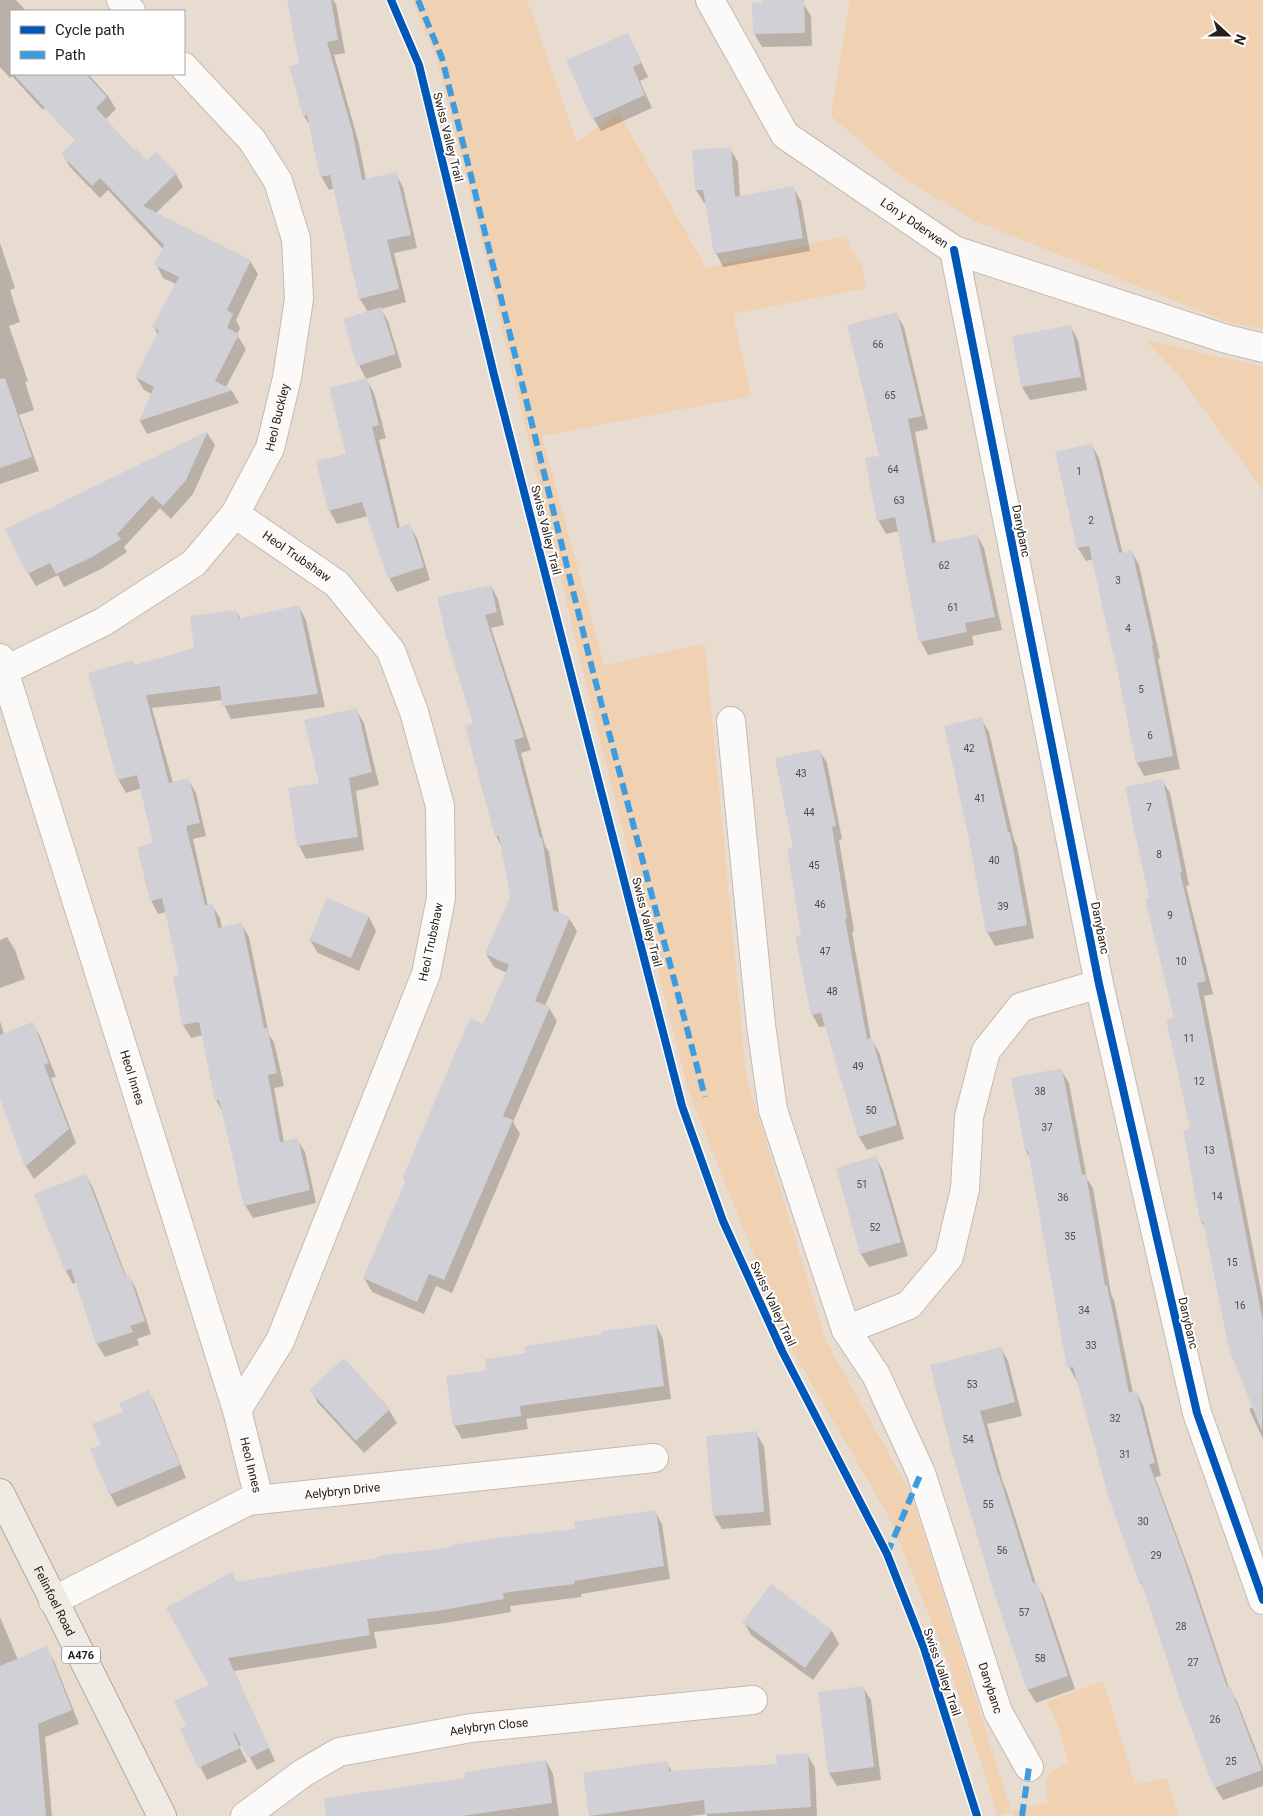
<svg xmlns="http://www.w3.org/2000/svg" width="1263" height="1816" font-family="Roboto,sans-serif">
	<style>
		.green { fill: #f0d1b2 }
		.shadow { fill: #0003 }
		.building { fill: #d1d0d7 }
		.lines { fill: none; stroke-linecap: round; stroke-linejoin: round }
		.minor-casing { stroke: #c3bab2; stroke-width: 30 }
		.primary-casing { stroke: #b6a89b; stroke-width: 30 }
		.minor { stroke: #fcfaf8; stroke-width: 28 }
		.primary { stroke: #f0eae4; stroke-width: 28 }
		.quiet { stroke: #3d9bdf; stroke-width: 6; stroke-dasharray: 12 6; stroke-linecap: butt }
		.cycleway-casing { stroke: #fff; stroke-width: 11 }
		.cycleway { stroke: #0057b8; stroke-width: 8 }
		.labels { text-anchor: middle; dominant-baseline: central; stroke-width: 4; stroke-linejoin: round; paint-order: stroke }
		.number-label { font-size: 10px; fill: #524c48 }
		.shield { fill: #fff; stroke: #68635d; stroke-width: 1 }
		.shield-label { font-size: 11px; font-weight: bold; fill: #272018 }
		.street-label { font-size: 12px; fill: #272018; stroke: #fff }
	</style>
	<rect width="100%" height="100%" fill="#e8dcd1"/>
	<g class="green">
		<path d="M412,0H527L577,142L619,113L706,268L846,236L850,248L861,263L866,288L733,314L751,396L542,436L604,665L705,644L746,1075L826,1341L911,1493L1011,1811L1048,1802C1045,1774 1042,1774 1069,1763L1058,1726L1047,1702L1103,1681L1135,1784L1167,1778L1179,1816H1014L1011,1811L998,1816L947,1659L890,1519L791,1348L688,1090L583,672L475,212L437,60Z"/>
		<polygon points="850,0 1263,0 1263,329 1230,323 975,221 900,176 831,116"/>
		<polygon points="1144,339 1263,367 1263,490 1177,373"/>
	</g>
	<g class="shadow">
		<polygon points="0,0 16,0 26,11 11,11 11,74 88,74 108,96 116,109 105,120 134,151 147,162 176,174 183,187 155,214 250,261 258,274 236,320 240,328 237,335 246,349 226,387 232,391 239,403 147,434 140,421 152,394 144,390 136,377 158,335 154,327 176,284 163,278 156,264 163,249 108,190 100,198 70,167 63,154 76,141 45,108 43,110 12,76 10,78 0,67"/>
		<polygon points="288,0 333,0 336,4 345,53 334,55 359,144 366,180 395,173 403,187 417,248 394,253 406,302 381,309 388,321 402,367 366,379 359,365 368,312 360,299 334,188 329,190 321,176 312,129 304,116 300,64"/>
		<polygon points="764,0 801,0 811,16 812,46 762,47 754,33"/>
		<polygon points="628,34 648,77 640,81 652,108 601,131 593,118"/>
		<polygon points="730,149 738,162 740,197 793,187 801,201 810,251 723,267 716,253 707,203 704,203 696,190"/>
		<polygon points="0,243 15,288 10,290 20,322 9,326 28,381 25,382 34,410 19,415 39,471 0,484"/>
		<polygon points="896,314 904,327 928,429 915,432 936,544 977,535 984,548 1002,630 972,636 974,645 928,655 921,642 899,531 886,534 878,520 880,457"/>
		<polygon points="1071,327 1078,340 1087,390 1030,400 1022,387"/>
		<polygon points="366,379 374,393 386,438 379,440 400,528 409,525 417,538 430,580 397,592 389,578 368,516 337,524 329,510 348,455"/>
		<polygon points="207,433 215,445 193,494 171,519 160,508 124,547 127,552 101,569 64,587 58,575 36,586 28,573 50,511 61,504"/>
		<polygon points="1091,444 1099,458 1123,554 1132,552 1139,565 1160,658 1158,659 1180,769 1144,776 1137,763 1116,657 1094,559 1086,561 1078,548 1057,453"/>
		<polygon points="491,586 498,599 504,625 491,628 531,750 521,753 545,845 549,852 559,913 569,918 577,931 545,1006 549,1008 557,1021 513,1122 520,1134 452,1293 436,1286 424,1314 372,1292 364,1278 406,1182 404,1179 484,1026 507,973 494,967 486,954 511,897 503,849 496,836 475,724 447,636"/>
		<polygon points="299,607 306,620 325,707 231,719 224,705 223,700 152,708 173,783 188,779 196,793 206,836 193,839 208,906 212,905 220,918 222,928 241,923 249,937 269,1035 274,1042 284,1086 274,1088 284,1142 297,1139 305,1152 316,1203 253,1218 245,1205 223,1113 216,1100 203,1035 191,1038 183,1025 181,976 166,912 158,914 151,900 155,844 142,788 126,793 118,779 136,667 195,649 236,611 241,620"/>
		<polygon points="356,710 364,723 379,785 356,791 364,850 306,859 299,846 290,789 321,784"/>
		<polygon points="981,719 989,732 1014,840 1017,846 1034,938 995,946 987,932"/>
		<polygon points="819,750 827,763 842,839 839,840 854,931 852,932 871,1039 879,1052 904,1139 867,1150 859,1137 826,1026 819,1027 812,1014 802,936 795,849"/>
		<polygon points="1162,780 1170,793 1189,885 1186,886 1213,994 1204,996 1263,1301 1263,1439 1249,1409 1254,1407 1206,1230 1201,1221 1191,1129 1175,1019 1151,899"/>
		<polygon points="328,899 369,917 376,931 359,971 318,953 310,940"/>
		<polygon points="7,937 15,950 25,979 0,988 0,940"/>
		<polygon points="0,1021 4,1034 32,1023 40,1036 56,1077 51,1078 76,1143 34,1179 26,1166 1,1099 0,1099"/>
		<polygon points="1061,1070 1069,1083 1087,1179 1093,1188 1111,1294 1114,1300 1133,1393 1136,1392 1143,1405 1161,1476 1155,1477 1191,1574 1229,1688 1237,1701 1263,1768 1263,1786 1223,1800 1215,1787 1146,1592 1140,1582 1110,1499 1078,1380 1076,1380 1069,1367 1031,1160 1026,1151"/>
		<polygon points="876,1158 883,1171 908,1256 869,1267 861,1254 838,1169"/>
		<polygon points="86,1175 93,1188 126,1276 129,1276 136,1289 151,1334 137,1339 139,1345 105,1357 97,1344 76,1282 73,1284 66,1271"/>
		<polygon points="656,1325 663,1339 671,1399 526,1419 528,1429 462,1439 454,1425 488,1372 528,1355"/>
		<polygon points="1001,1348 1008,1361 1022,1416 987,1424 1003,1483 1006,1489 1036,1584 1044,1597 1075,1689 1036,1703 1028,1690 996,1596 931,1366"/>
		<polygon points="344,1360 389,1410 397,1423 364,1453 318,1403 311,1390"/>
		<polygon points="149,1392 156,1405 186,1478 117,1507 110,1494 102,1445 124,1412"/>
		<polygon points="756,1433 764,1446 771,1525 722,1529 714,1516 707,1437"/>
		<polygon points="655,1511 662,1524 670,1579 581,1594 581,1597 510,1606 511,1612 445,1623 374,1632 377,1648 234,1671 275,1761 257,1770 243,1745 239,1746 247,1762 207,1780 182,1729 187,1726 210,1686 237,1583 576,1530"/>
		<polygon points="771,1586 832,1631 839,1644 813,1680 751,1635 744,1622"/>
		<polygon points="0,1617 18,1660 46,1648 54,1661 79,1724 45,1737 52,1816 0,1816"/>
		<polygon points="863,1687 871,1700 881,1780 837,1786 829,1773 819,1693"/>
		<polygon points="807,1754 815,1768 817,1816 707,1816 706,1814 689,1816 590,1816 585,1774 667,1763 672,1772 778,1765"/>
		<polygon points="546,1761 553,1774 559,1816 351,1816 467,1779"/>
	</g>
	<g class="building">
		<polygon points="287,0 331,0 338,40 327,42 352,130 362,180 396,172 411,235 387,240 399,289 359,299 330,175 320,177 307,115 303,116 289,66 299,63"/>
		<polygon points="762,0 804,0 805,33 753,34 752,3 762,2"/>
		<polygon points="628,33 641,63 633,67 645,95 592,119 566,60"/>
		<polygon points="13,74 86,74 107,97 96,108 134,150 136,149 147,160 156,152 177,173 143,206 251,260 227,310 233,314 227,328 239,334 215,381 233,390 139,421 154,387 135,377 159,331 152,327 179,277 154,265 164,245 100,178 92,186 61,154 75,140"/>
		<polygon points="731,147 735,197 794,186 803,238 714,254 703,190 695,190 692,150"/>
		<polygon points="381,307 396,354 357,366 343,319"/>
		<polygon points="897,312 922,416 908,419 932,543 977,534 995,617 965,623 967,632 919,642 895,517 877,521 865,458 879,456 847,325"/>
		<polygon points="1071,325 1081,377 1021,387 1012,336"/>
		<polygon points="5,378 32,457 0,468 0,379"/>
		<polygon points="367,378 379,425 372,427 397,528 410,523 424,567 388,579 362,502 328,511 316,461 346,454 329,388"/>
		<polygon points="208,431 186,480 163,506 152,496 117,534 121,539 94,556 56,574 50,563 27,574 5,529 49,508 50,509 60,503"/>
		<polygon points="1092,443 1119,553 1132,550 1153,645 1152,646 1173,756 1136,763 1114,654 1113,654 1089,546 1077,548 1055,452"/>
		<polygon points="491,585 497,612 485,615 524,737 514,740 540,838 542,837 553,910 570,917 535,1001 550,1007 503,1116 513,1120 444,1280 429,1274 417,1302 363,1278 406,1180 402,1179 470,1018 483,1024 509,965 485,954 510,897 499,836 495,837 465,726 473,723 446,637 437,597"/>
		<polygon points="299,605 318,694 222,706 220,686 146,695 169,783 189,778 200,823 186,826 205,905 213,904 218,928 242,922 264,1028 267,1028 277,1073 268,1075 280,1142 298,1138 310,1190 244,1206 219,1100 215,1101 199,1022 182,1025 173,976 179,975 162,898 150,901 137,847 153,843 137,775 117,780 88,673 133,660 135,665 194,648 190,616 237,610 238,619"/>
		<polygon points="357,708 372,772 349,778 358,837 297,846 288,788 319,783 304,720"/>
		<polygon points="982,717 1008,832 1010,832 1027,925 986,933 969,839 944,726"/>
		<polygon points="820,749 836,826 832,827 847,918 845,919 867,1039 872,1038 897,1125 858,1137 821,1013 811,1015 795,936 801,935 787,849 793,848 775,758"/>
		<polygon points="1163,779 1182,872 1180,873 1206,981 1197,983 1263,1322 1262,1431 1229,1349 1203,1221 1200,1221 1183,1130 1190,1128 1166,1019 1174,1018 1145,899 1149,898 1125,787"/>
		<polygon points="327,898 369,916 351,958 309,940"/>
		<polygon points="33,1022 49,1063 44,1065 69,1129 25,1167 0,1099 0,1035"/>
		<polygon points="1062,1068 1082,1175 1086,1174 1105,1286 1107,1285 1129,1393 1136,1390 1155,1463 1149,1464 1184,1559 1227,1687 1230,1686 1262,1770 1214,1788 1182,1705 1141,1581 1139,1582 1109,1499 1073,1367 1067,1368 1028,1151 1025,1151 1011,1078"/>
		<polygon points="876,1156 901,1242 860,1254 836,1168"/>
		<polygon points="86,1174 125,1276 129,1274 145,1321 130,1326 133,1332 96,1344 71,1269 65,1271 34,1194"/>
		<polygon points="656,1324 664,1386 520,1406 521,1416 453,1426 446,1376 487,1370 485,1359 526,1353 525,1346 602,1334 602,1331"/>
		<polygon points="1001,1347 1015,1402 980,1411 998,1475 999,1475 1033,1583 1037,1582 1068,1676 1027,1690 995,1596 976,1532 952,1453 930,1365"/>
		<polygon points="344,1358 390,1409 356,1441 309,1390"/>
		<polygon points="149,1390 180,1465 109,1495 90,1449 101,1445 92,1424 123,1412 119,1403"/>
		<polygon points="757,1431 764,1512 713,1516 706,1436"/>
		<polygon points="656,1510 664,1566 574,1581 574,1584 503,1593 504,1599 437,1611 367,1619 370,1635 228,1658 269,1748 248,1758 234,1732 233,1733 240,1748 198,1768 180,1729 186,1726 174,1701 209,1685 166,1608 232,1572 237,1582 377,1558 377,1556 452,1547 452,1545 494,1538 575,1529 574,1522"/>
		<polygon points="771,1584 832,1630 805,1668 742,1622"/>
		<polygon points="47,1646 72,1710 38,1724 46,1816 0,1816 0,1666"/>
		<polygon points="864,1686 874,1767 828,1773 818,1692"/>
		<polygon points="808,1753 811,1807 705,1814 704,1800 589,1816 583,1773 668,1761 669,1771 777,1764 776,1755"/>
		<polygon points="546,1760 552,1803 462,1816 326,1816 324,1798 465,1778 465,1772"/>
	</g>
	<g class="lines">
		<g class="minor-casing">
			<g id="minor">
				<polyline points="121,0 131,11"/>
				<path id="s1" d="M710,0L785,135L954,250L1223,338L1263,348"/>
				<polyline points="954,250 1099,984 1197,1413 1263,1600"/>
				<path id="s2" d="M235,514L337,584L391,651L414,712L440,806L441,898L426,974L280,1341L237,1410"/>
				<path id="s3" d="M0,658L237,1410L259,1499"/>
				<path id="s4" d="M4,671L103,622L194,563L235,514L270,448L287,378L299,299L296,239L278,181L252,140L184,67"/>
				<path id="s5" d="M731,721L761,1025L773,1110L846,1330L876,1375L921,1473L998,1712L1029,1767"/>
				<polyline points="846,1330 909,1305 949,1257 965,1189 969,1117 986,1051 1021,1007 1099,984"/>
				<path id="s6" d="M53,1601L248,1501L654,1458"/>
				<path id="s7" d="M245,1816L303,1773L339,1752L471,1728L753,1700"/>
			</g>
		</g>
		<g class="primary-casing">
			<g id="primary">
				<path id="s8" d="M0,1493L162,1816"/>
			</g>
		</g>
		<use href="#minor" class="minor"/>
		<use href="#primary" class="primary"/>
		<g class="quiet">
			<polyline points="418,0 442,58 592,668 705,1097"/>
			<polyline points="887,1554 921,1473"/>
			<polyline points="1022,1816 1029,1767"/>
		</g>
		<g class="cycleway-casing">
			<g id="cycleway">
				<polyline points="391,0 419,65 494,375 682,1106 723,1221 782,1351 887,1554 924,1648 977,1816"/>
				<polyline points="954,250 1099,984 1197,1413 1263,1600"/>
			</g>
		</g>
		<use href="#cycleway" class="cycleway"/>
	</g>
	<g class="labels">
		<g class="number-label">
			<text x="878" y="344">66</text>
			<text x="890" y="395">65</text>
			<text x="893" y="469">64</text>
			<text x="1079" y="471">1</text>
			<text x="899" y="500">63</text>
			<text x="1091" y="520">2</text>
			<text x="944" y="565">62</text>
			<text x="1118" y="580">3</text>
			<text x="953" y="607">61</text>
			<text x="1128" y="628">4</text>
			<text x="1141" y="689">5</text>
			<text x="1150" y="735">6</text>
			<text x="969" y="748">42</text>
			<text x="801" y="773">43</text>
			<text x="980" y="798">41</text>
			<text x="1149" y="807">7</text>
			<text x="809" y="812">44</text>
			<text x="1159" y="854">8</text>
			<text x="994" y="860">40</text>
			<text x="814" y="865">45</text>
			<text x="820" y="904">46</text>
			<text x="1003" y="906">39</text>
			<text x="1170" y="915">9</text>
			<text x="825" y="951">47</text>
			<text x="1181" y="961">10</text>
			<text x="832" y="991">48</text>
			<text x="1189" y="1038">11</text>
			<text x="858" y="1066">49</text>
			<text x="1199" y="1081">12</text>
			<text x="1040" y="1091">38</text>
			<text x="871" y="1110">50</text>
			<text x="1047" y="1127">37</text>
			<text x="1209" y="1150">13</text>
			<text x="862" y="1184">51</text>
			<text x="1217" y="1196">14</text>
			<text x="1063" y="1197">36</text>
			<text x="875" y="1227">52</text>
			<text x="1070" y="1236">35</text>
			<text x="1232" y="1262">15</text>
			<text x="1240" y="1305">16</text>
			<text x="1084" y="1310">34</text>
			<text x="1091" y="1345">33</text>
			<text x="972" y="1384">53</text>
			<text x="1115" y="1418">32</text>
			<text x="968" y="1439">54</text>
			<text x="1125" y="1454">31</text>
			<text x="988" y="1504">55</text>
			<text x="1143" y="1521">30</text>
			<text x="1002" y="1550">56</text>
			<text x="1156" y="1555">29</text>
			<text x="1024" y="1612">57</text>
			<text x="1181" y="1626">28</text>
			<text x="1040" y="1658">58</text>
			<text x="1193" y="1662">27</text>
			<text x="1215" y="1719">26</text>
			<text x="1231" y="1761">25</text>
		</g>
		<rect class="shield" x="62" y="1646.5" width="38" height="17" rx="4"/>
		<g class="shield-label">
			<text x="81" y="1655">A476</text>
		</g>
		<g class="street-label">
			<text transform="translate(448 137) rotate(76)">Swiss Valley Trail</text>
			<text stroke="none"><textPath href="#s1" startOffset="311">Lôn y Dderwen</textPath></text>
			<text stroke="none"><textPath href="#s4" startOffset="389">Heol Buckley</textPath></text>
			<text transform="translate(546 530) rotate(76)">Swiss Valley Trail</text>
			<text transform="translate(1021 531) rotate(79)">Danybanc</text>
			<text stroke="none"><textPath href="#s2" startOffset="75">Heol Trubshaw</textPath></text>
			<text transform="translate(647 922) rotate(76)">Swiss Valley Trail</text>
			<text transform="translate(1100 928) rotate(79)">Danybanc</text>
			<text transform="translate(431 942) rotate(-78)">Heol Trubshaw</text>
			<text stroke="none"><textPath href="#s3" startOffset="440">Heol Innes</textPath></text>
			<text transform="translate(773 1304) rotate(65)">Swiss Valley Trail</text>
			<text transform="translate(1188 1323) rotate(77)">Danybanc</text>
			<text stroke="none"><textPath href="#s3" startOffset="845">Heol Innes</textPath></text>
			<text stroke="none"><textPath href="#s6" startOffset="314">Aelybryn Drive</textPath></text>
			<text stroke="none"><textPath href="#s8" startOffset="121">Felinfoel Road</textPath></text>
			<text transform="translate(942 1672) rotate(71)">Swiss Valley Trail</text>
			<text stroke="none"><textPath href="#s5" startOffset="1011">Danybanc</textPath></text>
			<text stroke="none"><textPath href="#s7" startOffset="266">Aelybryn Close</textPath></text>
		</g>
	</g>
	<rect x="10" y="10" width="175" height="65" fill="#ffffff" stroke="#a9a6a3"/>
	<rect x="20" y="26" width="25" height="8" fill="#0057b8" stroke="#a9a6a3"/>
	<text x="55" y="35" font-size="15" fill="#272018">Cycle path</text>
	<rect x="20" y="51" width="25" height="8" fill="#3d9bdf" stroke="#a9a6a3"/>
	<text x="55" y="60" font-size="15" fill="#272018">Path</text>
	<g transform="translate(1228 35) rotate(111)" stroke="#ffffff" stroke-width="4" paint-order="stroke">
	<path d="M0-4L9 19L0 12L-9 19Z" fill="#272018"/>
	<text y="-8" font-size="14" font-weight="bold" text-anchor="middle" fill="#272018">N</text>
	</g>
</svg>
